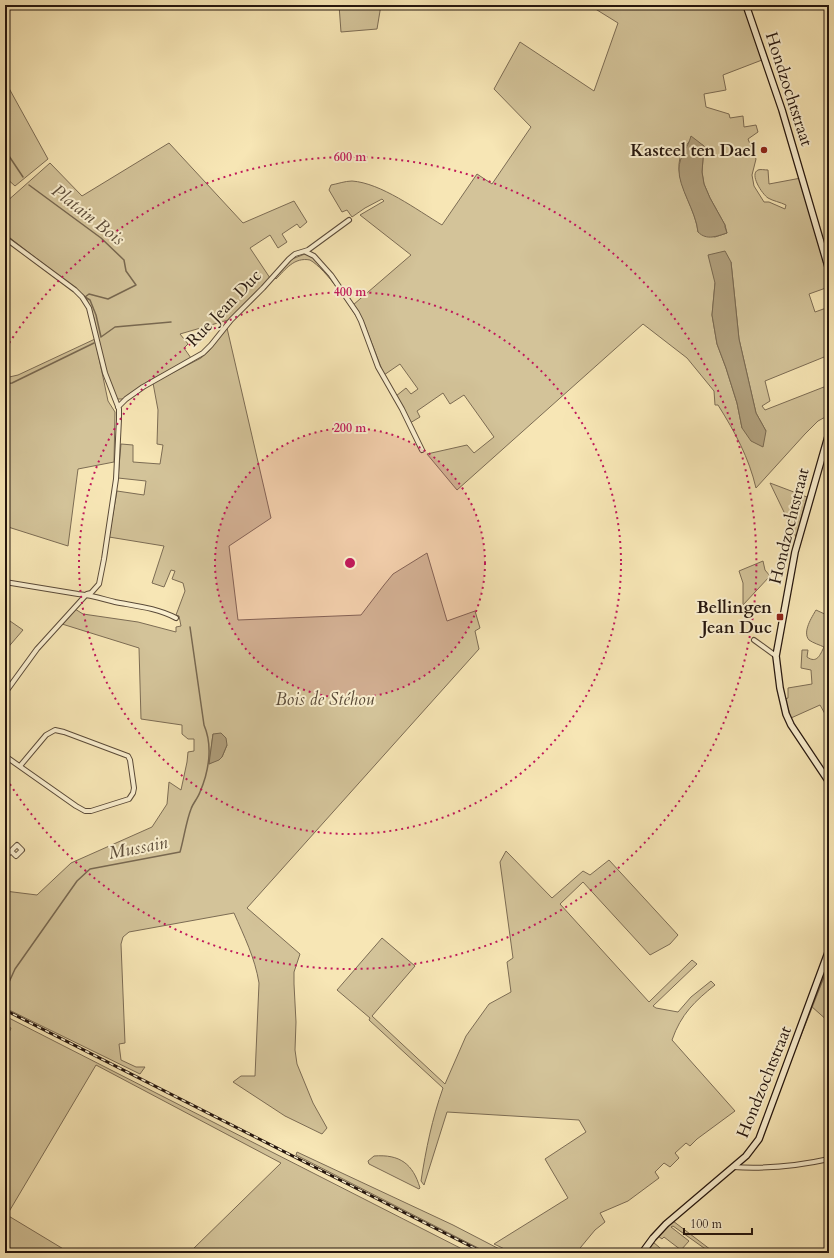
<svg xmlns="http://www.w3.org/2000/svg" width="834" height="1258" font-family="Cardo,serif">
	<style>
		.green { fill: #d3c399; stroke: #7c6c54; fill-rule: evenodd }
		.water { fill: #b09f7c; stroke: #786850 }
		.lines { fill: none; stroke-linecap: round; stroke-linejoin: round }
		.stream { stroke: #786850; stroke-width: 1.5 }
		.street-casing { stroke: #5a4a38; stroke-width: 6 }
		.secondary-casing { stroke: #25160e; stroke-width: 8 }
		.street { stroke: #faefcf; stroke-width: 4 }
		.secondary { stroke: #faefcf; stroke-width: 5.5 }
		.rail-casing { stroke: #25160e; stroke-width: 3 }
		.rail { stroke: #faefcf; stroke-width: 1.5; stroke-dasharray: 4.5; stroke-linecap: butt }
		.ring { fill: none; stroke: #c2185b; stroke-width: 2; stroke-dasharray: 2 4 }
		.poi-dot { fill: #8f2418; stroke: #faefcf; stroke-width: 1.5 }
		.labels { text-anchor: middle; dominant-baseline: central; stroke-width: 4; stroke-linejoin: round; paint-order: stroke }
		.street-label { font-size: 17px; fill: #25160e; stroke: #faefcf }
		.poi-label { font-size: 17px; font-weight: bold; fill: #25160e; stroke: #faefcf; text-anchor: end }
		.park-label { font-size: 17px; font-style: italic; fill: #594a38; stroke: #faefcf }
		.water-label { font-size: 18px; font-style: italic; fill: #5d4d3a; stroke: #faefcf }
		.centre { fill: #c2185b; stroke: #faefcf; stroke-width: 2 }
		.ring-label { font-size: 12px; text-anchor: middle; font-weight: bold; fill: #c2185b; stroke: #faefcf; stroke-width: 4; stroke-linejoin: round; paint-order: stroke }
	</style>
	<rect width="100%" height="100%" fill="#f7e6b5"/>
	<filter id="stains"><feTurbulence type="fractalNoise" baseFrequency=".005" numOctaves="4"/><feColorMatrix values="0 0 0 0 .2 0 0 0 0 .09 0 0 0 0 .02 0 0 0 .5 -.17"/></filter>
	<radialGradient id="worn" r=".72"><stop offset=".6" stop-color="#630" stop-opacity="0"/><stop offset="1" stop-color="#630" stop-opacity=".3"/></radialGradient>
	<g class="green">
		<polygon points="339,5 381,5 377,29 341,32"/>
		<path d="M589,5H663L680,9L681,5H743L762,60L723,75L726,90L704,94L706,107L729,114L730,118L743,116L744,127L756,125L758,132L748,139L756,159L752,175L754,186L764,202H769L785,209L786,205C780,202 773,201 768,198C762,194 749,174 758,170C760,169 765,170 768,170L769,184L801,178L829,279V286L823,289L809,294L815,312L829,307V340L826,341L829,349V355L765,381L770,401L762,406L765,410L829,385V415L818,421L805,434L756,488C749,458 735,432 718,405H715L714,391L687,358L643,324L457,490L427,454L467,445L474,453L494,437L464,395L450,404L443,393L417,411L420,417L410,423L396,396L406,388L411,394L418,389L400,364L384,375L364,323L353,305L411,255L360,215L384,201L382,199L365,208L352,217L347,210L342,212L329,190L331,185C337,184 345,181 352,181C381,183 417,210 442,225L477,174L492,184L531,127L494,89L520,42L594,91L618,23ZM689,142L699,143L704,146L702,172L704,184L710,198L725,225L727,233L715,237L698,232C695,202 663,170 689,142ZM731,262L739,339L756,413L766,431L742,428L737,403L726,368L717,344L712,315L715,283Z"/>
		<polygon points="5,81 48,159 15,186 5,177"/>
		<polygon points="169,143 243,223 294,201 307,222 300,228 297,224 282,234 287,242 278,248 270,235 250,248 270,278 228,320 180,334 188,344 184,348 191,358 147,382 123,399 117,399 106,372 100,351 94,318 86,297 5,234 5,203 50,163 82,196"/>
		<path d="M305,254L312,255L324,268L359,320L360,323C351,306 326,269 310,260C294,257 286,269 276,279L274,277L292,259Z"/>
		<path d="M227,328L271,518L229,546L238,620L361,615L384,585L393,574L427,553L447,621L475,611L480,628L475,631L479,649L247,908L300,954L294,972V984L296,1022L295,1050L297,1064L313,1103L327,1128L322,1134L285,1116L233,1082L241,1076H255L259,983C255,958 244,936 234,913L129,932L123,937L121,944L125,1043L119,1044L121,1060L136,1067H145L140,1074L5,1008V891L37,895L71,863L152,827L167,804L169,782L181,790L187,762L188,752L194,751V739H188L182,734V725L141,719L139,648L62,624L75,609L83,614L138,622L176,632V627L181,626L179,616L176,615L185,591L183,583L172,579L175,571L171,570L164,587L152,583L164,546L109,537L117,491L144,495L146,481L118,478L121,444L133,445V462L160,464L163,445L157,444L158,410L153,383L201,358L209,351ZM213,734L227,745L222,757L209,764Z"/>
		<polygon points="95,339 108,401 115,412 114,462 78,469 68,546 5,526 5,378 18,375"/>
		<polygon points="770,483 807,497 796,537"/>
		<polygon points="763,561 765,570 770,576 743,605 743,583 739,571"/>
		<path d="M816,610L829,616V721L820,705L791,718L785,699L788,698V688L812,684L811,670L801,668L802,650H808L807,657C817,664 820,655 824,647C820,645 813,643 809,640C802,632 812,617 816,610Z"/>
		<polygon points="10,621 23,630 5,651 5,632"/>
		<path d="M506,851L552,898L583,871L590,875L609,860L678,935L670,944L650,955L583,882L560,904L649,1002L692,960L697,964L653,1006L656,1008L678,1012L691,997L711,981L715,985C695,1001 681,1014 672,1040L735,1111L697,1139L690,1146L686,1143L675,1153L679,1158L670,1167L664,1163L655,1172L659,1178L628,1201L600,1213L605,1222L595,1230L576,1253H513L494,1244L568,1198L545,1159L586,1132L579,1120L447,1112L424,1185L421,1181C426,1149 432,1119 443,1088L369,1020L370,1018L337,990L382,938L415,966L372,1016L445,1084L466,1036L489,1004L511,992L507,962L513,958L500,862Z"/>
		<polygon points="829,960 829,1022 811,1006"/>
		<polygon points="5,1016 470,1253 196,1253 192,1250 281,1163 96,1065 7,1215 70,1253 5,1253 5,1042 11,1028 5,1025"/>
		<polygon points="297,1152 453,1225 507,1253 488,1253 296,1155"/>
		<path d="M374,1156C400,1154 413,1164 420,1188L419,1189L369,1164L368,1161Z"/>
		<polygon points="673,1221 715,1253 711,1253 673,1226 671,1227 689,1241 681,1250 664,1237 662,1239 658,1236"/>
		<polygon points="653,1242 666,1253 646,1253"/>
	</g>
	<g class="water">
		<path d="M691,136L704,146L702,172L704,184L710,198L725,225V227L727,233C717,236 707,241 698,232C696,211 678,187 679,169C679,156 688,148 691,136Z"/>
		<polygon points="725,251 731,262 739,339 756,413 766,431 763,447 751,441 742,428 737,403 726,368 717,344 712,315 715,283 708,255"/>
		<polygon points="221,733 226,738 227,745 222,757 219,760 209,764 213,734"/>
	</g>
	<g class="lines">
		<g class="stream">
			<polyline points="5,150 23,177"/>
			<polyline points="29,185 101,238 124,260 126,271 136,285 108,299 89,294 85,297"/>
			<polyline points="85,297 90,300 96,315 101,337 115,327 171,322"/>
			<polyline points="5,384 12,383 94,343"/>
			<path d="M5,991L15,969L77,881L90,869L180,852C184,838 186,822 191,809C193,803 198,798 200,792C209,771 213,746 204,725L190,627"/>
			<polyline points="795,1050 829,964"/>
		</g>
		<g class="street-casing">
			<g id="street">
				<polyline points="5,238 75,290 82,297 89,308 105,373 119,409 119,419 116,479 104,559 99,584 91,593 87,594"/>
				<polyline points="306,252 314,256 331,275 357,313 361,321 378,367 402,409 422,450"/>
				<polyline points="118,407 126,399 143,387 203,353 211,345 231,320 263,288 289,259 295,254 308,250 349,220"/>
				<path d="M5,582L78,594C91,595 103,599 115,602C136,606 157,608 176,618"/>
				<polyline points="754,640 776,656"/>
				<polyline points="5,693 37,649 86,595"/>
				<polyline points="5,756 76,806 85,811 91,811 129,799 133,793 134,788 130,760 128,756 64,732 55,730 46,735 20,766"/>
				<polyline points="5,857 17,845 22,850 16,856 11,851"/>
				<path d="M733,1167C765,1169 798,1166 829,1159"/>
			</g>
		</g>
		<g class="secondary-casing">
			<g id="secondary">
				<polyline points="746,5 782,110 829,270"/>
				<polyline points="829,433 795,552 776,656 780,688 786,714 791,725 829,782"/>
				<polyline points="642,1253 653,1238 666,1224 746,1156 759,1139 829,950"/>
			</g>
		</g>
		<use href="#street" class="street"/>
		<use href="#secondary" class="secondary"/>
		<g class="rail-casing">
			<polyline id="rail" points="5,1010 484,1253"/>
		</g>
		<use href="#rail" class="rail"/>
	</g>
	<circle cx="350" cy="563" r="135" fill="#c2185b" fill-opacity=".12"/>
	<g class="ring">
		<circle cx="350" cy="563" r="135"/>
		<circle cx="350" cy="563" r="271"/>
		<path d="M6 348A406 406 0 1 1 6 778"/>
	</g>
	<g class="poi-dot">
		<circle cx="764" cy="150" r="4"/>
		<rect x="776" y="613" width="8" height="8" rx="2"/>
	</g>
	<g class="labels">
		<g class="street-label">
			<text transform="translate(789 89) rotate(72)">Hondzochtstraat</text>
			<text transform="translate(224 308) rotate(-46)">Rue Jean Duc</text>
			<text transform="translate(789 526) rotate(-76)">Hondzochtstraat</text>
			<text transform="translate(764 1082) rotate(-68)">Hondzochtstraat</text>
		</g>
		<g class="poi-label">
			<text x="756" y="150">Kasteel ten Dael</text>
			<text x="772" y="607">Bellingen<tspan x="772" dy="20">Jean Duc</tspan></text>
		</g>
		<g class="park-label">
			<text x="325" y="699">Bois de Stéhou</text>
		</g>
		<g class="water-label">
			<text transform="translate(88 215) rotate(38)">Platain Bois</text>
			<text transform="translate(138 848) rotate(-11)">Mussain</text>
		</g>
	</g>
	<circle cx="350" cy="563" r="6" class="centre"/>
	<g class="ring-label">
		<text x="350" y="161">600 m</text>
		<text x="350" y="296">400 m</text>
		<text x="350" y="432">200 m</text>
	</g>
	<rect width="834" height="1258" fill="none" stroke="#f7e6b5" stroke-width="20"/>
	<rect x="6" y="6" width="822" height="1246" fill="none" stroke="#25160e" stroke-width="2"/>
	<rect x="10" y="10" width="814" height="1238" fill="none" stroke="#25160e"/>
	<path d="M684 1228v6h68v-6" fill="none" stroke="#25160e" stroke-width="2"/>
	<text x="690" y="1228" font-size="12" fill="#25160e" stroke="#faefcf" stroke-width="3" paint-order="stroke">100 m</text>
	<rect width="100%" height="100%" filter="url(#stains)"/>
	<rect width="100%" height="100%" fill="url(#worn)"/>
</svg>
